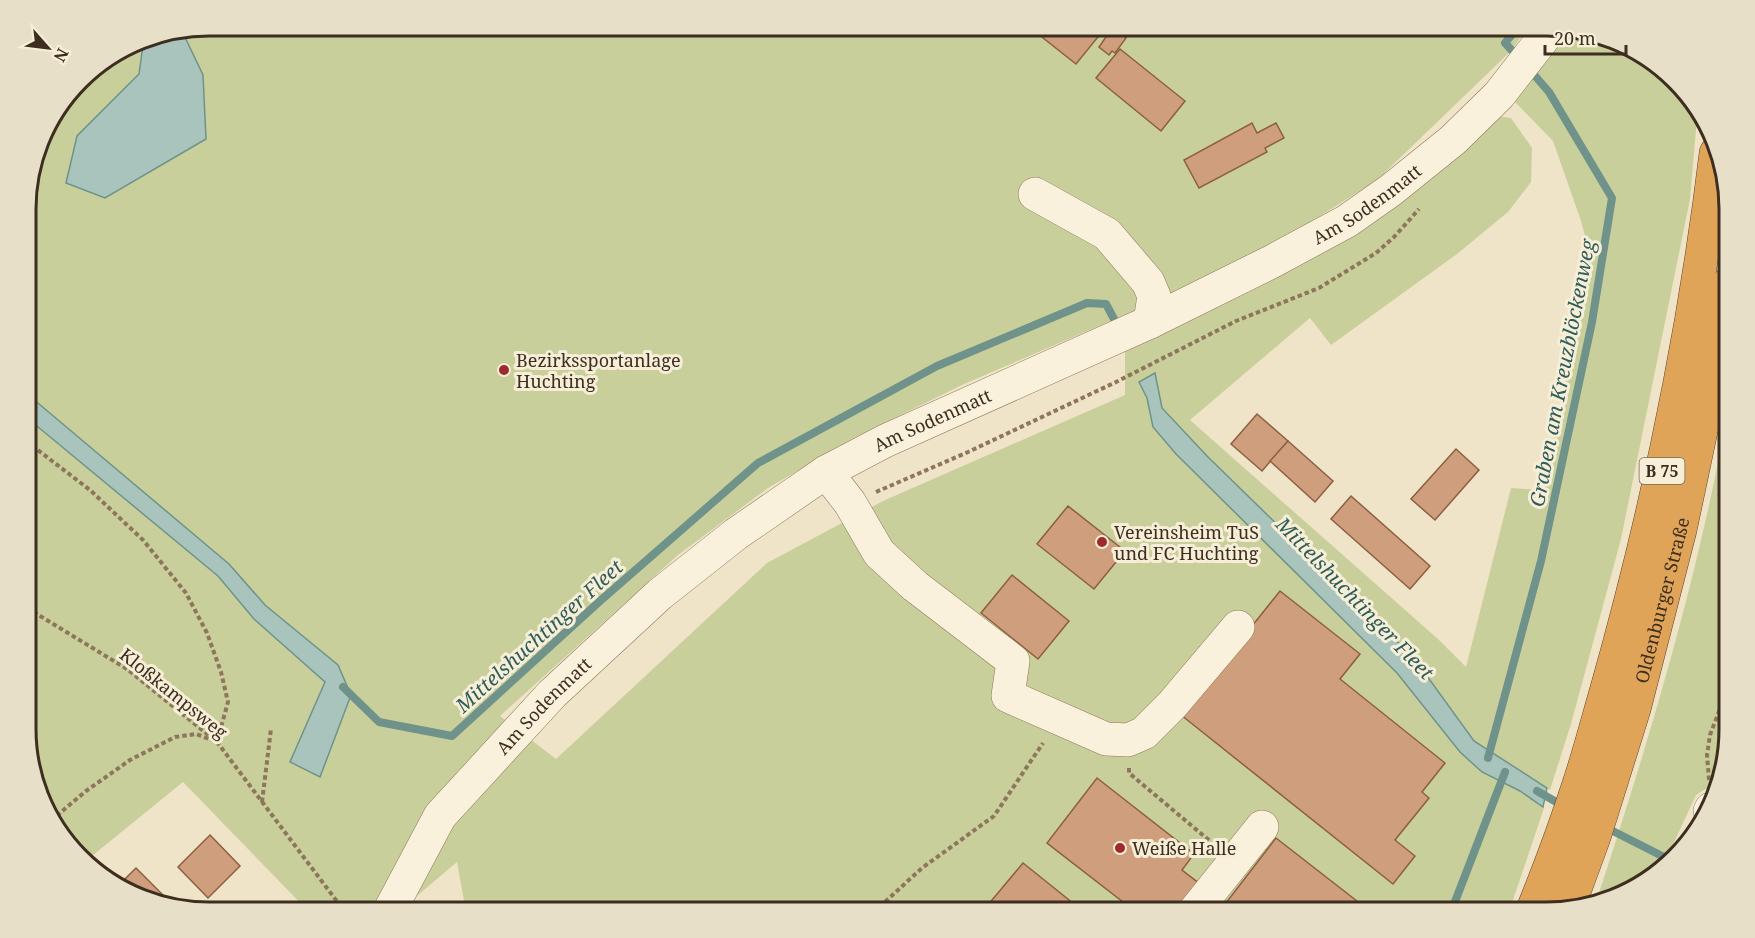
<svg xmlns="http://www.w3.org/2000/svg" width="1755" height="938" font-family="'Noto Serif',serif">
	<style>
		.green { fill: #c9cf9b }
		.water { fill: #a9c4bc; stroke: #6f938a; stroke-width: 1.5 }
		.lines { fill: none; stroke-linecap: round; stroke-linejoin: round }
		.stream { stroke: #6f938a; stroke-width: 8 }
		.building { fill: #cf9f7d; stroke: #8d5f41; stroke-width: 1.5 }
		.minor-casing { stroke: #8d765c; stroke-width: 34 }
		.highway-casing { stroke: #5b4430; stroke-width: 34 }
		.path { stroke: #8d765c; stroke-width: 4; stroke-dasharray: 4.5 3; stroke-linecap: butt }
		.minor { stroke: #faf1dc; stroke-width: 33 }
		.highway { stroke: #e0a458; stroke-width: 33 }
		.poi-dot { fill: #9e2a2b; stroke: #f7eed8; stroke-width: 2 }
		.labels { text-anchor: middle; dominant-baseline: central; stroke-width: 6; stroke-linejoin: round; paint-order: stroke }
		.shield { fill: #f7eed8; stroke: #756857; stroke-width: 1.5 }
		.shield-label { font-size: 16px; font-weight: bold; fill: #3d2e20 }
		.street-label { font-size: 18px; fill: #3d2e20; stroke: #f7eed8 }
		.poi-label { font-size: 18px; fill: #3d2e20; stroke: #f7eed8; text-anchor: start }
		.water-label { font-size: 20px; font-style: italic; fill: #2f5d5a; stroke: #f7eed8 }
		.rim { fill: none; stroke: #3d2e20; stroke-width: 3 }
	</style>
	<rect width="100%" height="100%" fill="#f0e4c8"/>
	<g class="green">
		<polygon points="209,26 1528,26 1512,50 1377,180 1290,235 1189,287 962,385 854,438 768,488 678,555 500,716 556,759 767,563 883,501 1125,395 1125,346 1495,116 1511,118 1532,148 1531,182 1508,212 1457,254 1331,345 1310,318 1190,420 1438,639 1466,667 1511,488 1543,490 1591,258 1581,221 1553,141 1512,99 1566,30 1627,45 1698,107 1690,199 1621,539 1571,724 1550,790 1474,741 1414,658 1207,456 1162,408 1155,374 1139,382 1147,398 1153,427 1176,454 1397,673 1460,752 1482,772 1520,791 1544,808 1509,912 466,912 457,862 398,912 309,912 183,782 87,860 63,840 27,753 26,197 45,128 88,71 139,39"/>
		<path d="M1729,404V729L1717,782L1696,795L1665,862L1648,882L1597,899C1650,738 1700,571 1729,404Z"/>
	</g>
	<g class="water">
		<polygon points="182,31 203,75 206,139 105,198 66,183 77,136 139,74 144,38"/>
		<polygon points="1155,373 1162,408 1207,456 1414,658 1474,741 1547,788 1543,807 1520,791 1482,772 1460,752 1397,673 1176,454 1153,427 1147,398 1139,382"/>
		<polygon points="26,393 229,564 265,605 338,665 351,695 320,777 290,762 325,682 254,619 218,576 26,417"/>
	</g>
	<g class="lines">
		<g class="stream">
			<polyline points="1518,57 1505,43 1519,26"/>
			<polyline points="343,687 379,722 452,736 600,601 758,463 937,366 1087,303 1106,304 1114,319"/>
			<polyline points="1726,743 1726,733 1729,720"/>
			<polyline points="1488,758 1541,561 1592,322 1612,198 1549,92 1529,69"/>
			<polyline points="1537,791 1565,807"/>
			<polyline points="1603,826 1668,859"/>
			<polyline points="1451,912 1505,772"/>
		</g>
	</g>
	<g class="building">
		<polygon points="1028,26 1094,26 1102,32 1076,64"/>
		<polygon points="1112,28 1126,38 1115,53 1112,51 1109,55 1099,47"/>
		<polygon points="1120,49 1185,101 1161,131 1096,78"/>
		<polygon points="1252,123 1257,133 1276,123 1284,138 1265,148 1267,152 1199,188 1184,160"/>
		<polygon points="1257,414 1288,441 1262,471 1231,444"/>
		<polygon points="1288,441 1333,481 1315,502 1270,461"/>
		<polygon points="1456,449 1479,470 1435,520 1411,499"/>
		<polygon points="1351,496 1430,566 1410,589 1331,519"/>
		<polygon points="1068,506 1125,551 1094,589 1037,544"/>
		<polygon points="1012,575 1069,621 1038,659 981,613"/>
		<polygon points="1280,591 1360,654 1340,679 1445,763 1422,792 1429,798 1395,840 1415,856 1393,884 1181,715"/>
		<polygon points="1097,778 1194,854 1182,870 1200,884 1178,912 1136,912 1047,843"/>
		<polygon points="210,835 240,866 208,898 178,867"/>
		<polygon points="1276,838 1371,912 1219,912"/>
		<polygon points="1023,863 1084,912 982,912"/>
		<polygon points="136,868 172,904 128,893 118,886"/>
		<polygon points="280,902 290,912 270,912"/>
	</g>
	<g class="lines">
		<g class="minor-casing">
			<g id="minor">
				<polyline points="1035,194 1107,234 1148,282 1154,296 1150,322"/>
				<polyline points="826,472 850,503 879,553 915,586 1013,661 1008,696 1106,739 1128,740 1144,733 1172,705 1238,627"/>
				<polyline points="1710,811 1711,809"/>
				<path id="s1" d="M389,912L440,816L552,694L660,594L736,534L826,472L885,441L1150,322L1273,261L1347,221L1391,190L1453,140L1499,95L1552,27"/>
				<polyline points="1194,912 1262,827"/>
			</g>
		</g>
		<g class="highway-casing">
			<g id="highway">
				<path id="s2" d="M1568,908L1594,837L1634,709L1680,530L1702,426L1728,284"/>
				<path d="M1532,912C1549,870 1565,827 1579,784C1589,754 1597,723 1606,692C1656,516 1694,335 1716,153"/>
			</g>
		</g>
		<g class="path">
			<polyline points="26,219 29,186"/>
			<polyline points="26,441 90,490 143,540 186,593 207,633 221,672 228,702 217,742 196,734 175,737 130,760 86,791 54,818"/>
			<polyline points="876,492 968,452 1116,382 1236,321 1319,288 1376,253 1395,236 1419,209"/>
			<polyline points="27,608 127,669 217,742 345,912"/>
			<polyline points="1129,768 1129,773 1211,842"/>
			<polyline points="1709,780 1707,755 1710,735 1720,709 1729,664"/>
			<polyline points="262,802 271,729"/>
			<polyline points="874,912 922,868 994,816 1043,743"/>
		</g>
		<use href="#minor" class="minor"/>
		<use href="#highway" class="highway"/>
	</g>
	<g class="poi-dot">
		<circle cx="504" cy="370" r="6"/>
		<circle cx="1102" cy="542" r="6"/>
		<circle cx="1120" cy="848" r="6"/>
	</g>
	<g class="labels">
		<rect class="shield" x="1639.5" y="458" width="45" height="26" rx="4.5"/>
		<g class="shield-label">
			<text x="1662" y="471">B 75</text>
		</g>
		<g class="street-label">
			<text stroke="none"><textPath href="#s1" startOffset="1232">Am Sodenmatt</textPath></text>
			<text stroke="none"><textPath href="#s1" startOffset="746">Am Sodenmatt</textPath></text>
			<text stroke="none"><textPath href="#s2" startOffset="322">Oldenburger Straße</textPath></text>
			<text transform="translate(174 693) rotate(39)">Kloßkampsweg</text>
			<text stroke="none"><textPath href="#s1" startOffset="260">Am Sodenmatt</textPath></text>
		</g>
		<g class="poi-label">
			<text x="516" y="360">Bezirkssportanlage<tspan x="516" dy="21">Huchting</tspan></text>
			<text x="1114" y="532">Vereinsheim TuS<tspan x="1114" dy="21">und FC Huchting</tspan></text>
			<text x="1132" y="848">Weiße Halle</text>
		</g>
		<g class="water-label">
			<text transform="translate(1562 373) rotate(-79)">Graben am Kreuzblöckenweg</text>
			<text transform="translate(1355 598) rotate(46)">Mittelshuchtinger Fleet</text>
			<text transform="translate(539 636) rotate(-42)">Mittelshuchtinger Fleet</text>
		</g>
	</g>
	<path d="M0 0H1755V938H0ZM209 36H1546A173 173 0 0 1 1719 209V729A173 173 0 0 1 1546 902H209A173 173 0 0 1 36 729V209A173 173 0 0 1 209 36Z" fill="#e8dfc9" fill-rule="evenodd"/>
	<path class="rim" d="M209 36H1546A173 173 0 0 1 1719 209V729A173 173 0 0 1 1546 902H209A173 173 0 0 1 36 729V209A173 173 0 0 1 209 36Z"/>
	<g transform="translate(48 48) rotate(118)" stroke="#f7eed8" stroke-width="4.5" paint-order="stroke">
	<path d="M0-4.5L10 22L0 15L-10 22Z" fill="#3d2e20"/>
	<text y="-9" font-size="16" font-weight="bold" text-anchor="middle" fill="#3d2e20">N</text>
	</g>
	<path d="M1545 45v9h81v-9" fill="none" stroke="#3d2e20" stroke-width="3"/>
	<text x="1554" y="45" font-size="18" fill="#3d2e20" stroke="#f7eed8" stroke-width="4.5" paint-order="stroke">20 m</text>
</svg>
